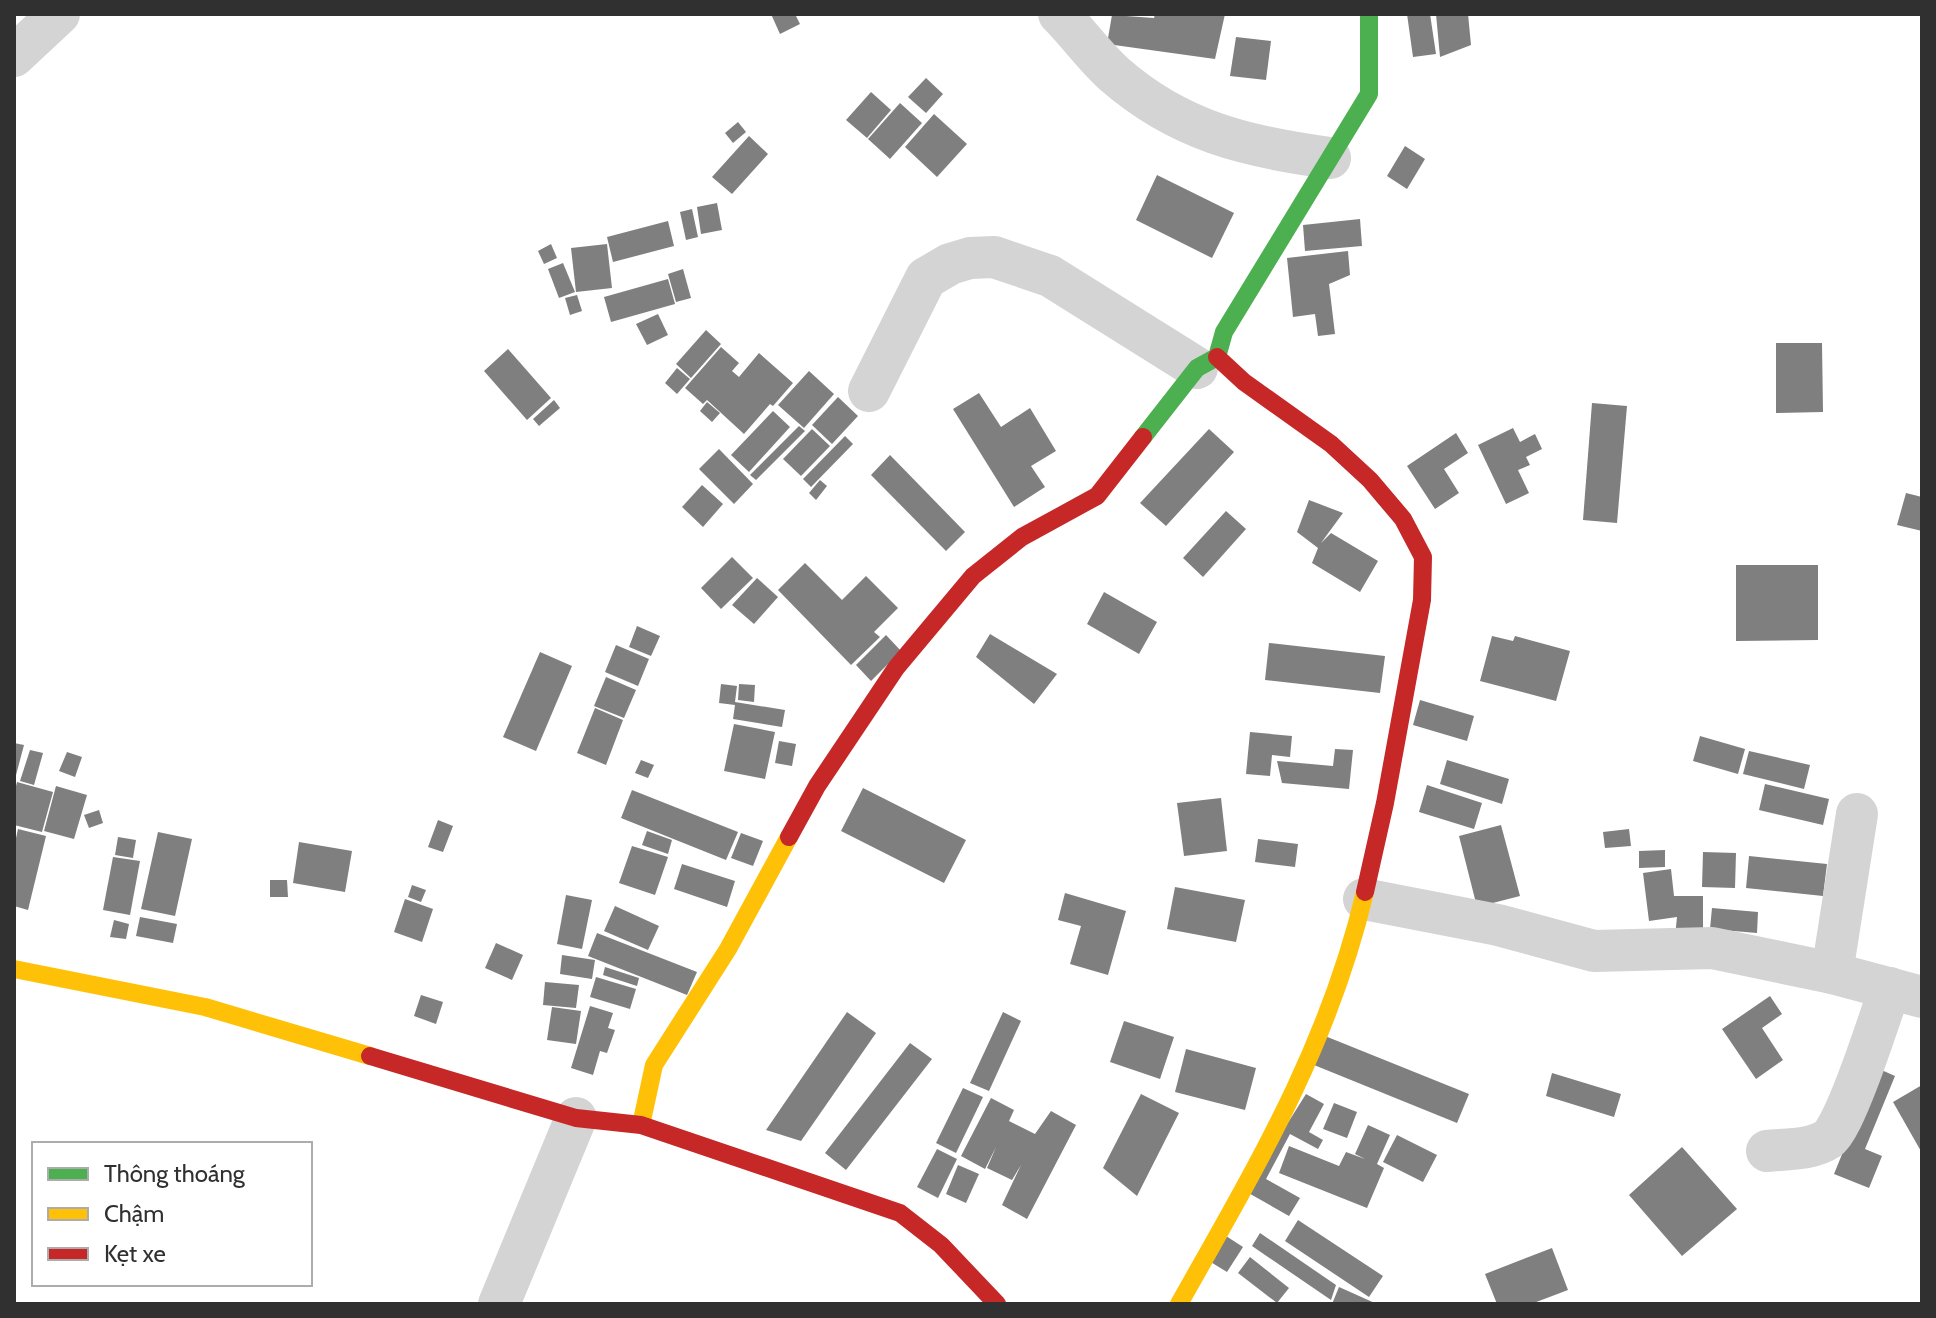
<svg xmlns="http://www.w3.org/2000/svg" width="1936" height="1318" font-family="Cabin,sans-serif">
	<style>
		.building { fill: #7f7f7f }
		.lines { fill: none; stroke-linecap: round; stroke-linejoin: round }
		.street { stroke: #d4d4d4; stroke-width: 42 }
		.fast { stroke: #4caf50; stroke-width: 18 }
		.slow { stroke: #ffc107; stroke-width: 18 }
		.jam { stroke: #c62828; stroke-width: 18 }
	</style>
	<rect width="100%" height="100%" fill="#fff"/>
	<g class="building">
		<polygon points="771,14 795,14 800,24 780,34"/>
		<polygon points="1155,14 1225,14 1215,59 1107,44 1112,15 1154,18"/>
		<polygon points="1407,14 1430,14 1436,54 1413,57"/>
		<polygon points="1436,14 1468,14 1471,45 1440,57"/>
		<polygon points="1236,37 1271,41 1266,80 1230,76"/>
		<polygon points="926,78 943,94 926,113 908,97"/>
		<polygon points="871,92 891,110 867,138 846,120"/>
		<polygon points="900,103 922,123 890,159 868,139"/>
		<polygon points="934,114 967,144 937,177 905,147"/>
		<polygon points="738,122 746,132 733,143 725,133"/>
		<polygon points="749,136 768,154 732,194 712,177"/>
		<polygon points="1405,146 1425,159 1407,189 1387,176"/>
		<polygon points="1157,175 1234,213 1212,258 1136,220"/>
		<polygon points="717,203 722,230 701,234 697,207"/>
		<polygon points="692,209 698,237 686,240 680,212"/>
		<polygon points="1360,219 1362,246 1305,251 1303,225"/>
		<polygon points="668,221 674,246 613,262 607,237"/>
		<polygon points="551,244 557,258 544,264 538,251"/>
		<polygon points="607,244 612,288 576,292 571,248"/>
		<polygon points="1348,251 1350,275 1329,284 1335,334 1318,336 1315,314 1293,317 1287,258"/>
		<polygon points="563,263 575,292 559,298 548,269"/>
		<polygon points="683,269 691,298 676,302 668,274"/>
		<polygon points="668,279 675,304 611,322 604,297"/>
		<polygon points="577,295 582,311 570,315 565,298"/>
		<polygon points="658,314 668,335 647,345 636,324"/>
		<polygon points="706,330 721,344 691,378 676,364"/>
		<polygon points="1776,343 1822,343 1823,412 1776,413"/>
		<polygon points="721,347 739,363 732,371 739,377 759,353 793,383 773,406 770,404 744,434 707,400 703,404 685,388"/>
		<polygon points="508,349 551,398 527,420 484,371"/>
		<polygon points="677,368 690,379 677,394 665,383"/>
		<polygon points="809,371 834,394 804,428 778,405"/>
		<polygon points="979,393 1001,427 1030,408 1056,451 1031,466 1045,487 1014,507 953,409"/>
		<polygon points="838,397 858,416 832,444 812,425"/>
		<polygon points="554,400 560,408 539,426 533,419"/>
		<polygon points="707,402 720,413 712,422 700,411"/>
		<polygon points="1592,403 1627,406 1617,523 1583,520"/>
		<polygon points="773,411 790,427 749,472 731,455"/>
		<polygon points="799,426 805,431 756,480 750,475"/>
		<polygon points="1513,428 1520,442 1535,434 1542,449 1526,457 1530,465 1518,470 1529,493 1506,504 1478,445"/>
		<polygon points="812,429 830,446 801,476 783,459"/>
		<polygon points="1209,429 1234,452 1166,526 1140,503"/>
		<polygon points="1456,433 1468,453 1444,469 1459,493 1435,509 1407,466"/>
		<polygon points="845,436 853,444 811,487 803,479"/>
		<polygon points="719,449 753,484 734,504 699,469"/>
		<polygon points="890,455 965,532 946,551 871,475"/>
		<polygon points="820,480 827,486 816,500 809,493"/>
		<polygon points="702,485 723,504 703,527 682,507"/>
		<polygon points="1906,493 1922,497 1922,531 1897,525"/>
		<polygon points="1309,500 1343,513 1321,543 1331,533 1378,561 1360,592 1312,563 1318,548 1297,532"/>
		<polygon points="1226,511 1246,529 1203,577 1183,558"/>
		<polygon points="732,557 753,578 721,609 701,588"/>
		<polygon points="805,563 842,600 866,576 898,608 874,632 880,637 851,665 778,590"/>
		<polygon points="1736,565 1818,565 1818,640 1736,641"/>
		<polygon points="757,578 778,597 754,624 732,605"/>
		<polygon points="1104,592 1157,622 1139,654 1087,624"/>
		<polygon points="637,626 660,636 651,656 629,647"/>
		<polygon points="990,634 1057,674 1034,704 976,657"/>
		<polygon points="886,635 901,651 871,681 856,665"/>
		<polygon points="1492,636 1513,641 1515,636 1570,651 1556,701 1480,681"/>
		<polygon points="1269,643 1385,656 1380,693 1265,680"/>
		<polygon points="616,645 649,659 638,686 605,672"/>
		<polygon points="540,652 572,666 536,751 503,737"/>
		<polygon points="606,677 636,690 624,718 594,706"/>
		<polygon points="721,684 737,686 735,702 785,710 782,727 733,719 735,705 719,703"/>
		<polygon points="739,684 755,685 754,702 738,700"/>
		<polygon points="1420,700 1474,716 1467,741 1413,725"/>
		<polygon points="595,708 623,720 606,765 577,753"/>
		<polygon points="734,724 775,732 765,779 724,771"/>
		<polygon points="1250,732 1292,736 1290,757 1272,755 1270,776 1246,774"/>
		<polygon points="1700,736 1745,749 1738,774 1693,761"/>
		<polygon points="779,741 796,744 792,766 775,763"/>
		<polygon points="14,743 24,745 15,779 14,779"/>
		<polygon points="1335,749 1353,750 1349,789 1282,783 1277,761 1333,766"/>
		<polygon points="30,750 43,753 34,785 20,781"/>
		<polygon points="1749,751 1810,765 1804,789 1743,774"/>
		<polygon points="67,752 82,757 75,777 59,771"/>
		<polygon points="641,760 654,765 648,778 635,773"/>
		<polygon points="1447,760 1509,779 1502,804 1440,784"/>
		<polygon points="17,782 53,792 42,832 14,825 14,794"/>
		<polygon points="1765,784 1829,799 1823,825 1759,810"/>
		<polygon points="1427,785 1482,803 1474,829 1419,812"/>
		<polygon points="56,786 87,795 74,839 44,831"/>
		<polygon points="863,788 966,840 944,883 841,831"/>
		<polygon points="632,790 738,832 726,860 621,818"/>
		<polygon points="1221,798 1227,851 1184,856 1177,803"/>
		<polygon points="99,810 103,823 89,828 84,815"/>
		<polygon points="438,820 453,826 443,852 428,847"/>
		<polygon points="1501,825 1520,896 1477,907 1459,836"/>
		<polygon points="18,829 46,836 28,910 14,906 14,847"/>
		<polygon points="1629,829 1631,846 1605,848 1603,832"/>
		<polygon points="647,831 672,840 668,854 642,845"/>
		<polygon points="158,832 192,839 175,916 141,909"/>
		<polygon points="741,833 763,841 753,866 731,858"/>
		<polygon points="118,837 136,840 133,858 115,855"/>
		<polygon points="1258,839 1298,844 1295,867 1255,862"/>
		<polygon points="299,842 352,851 345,892 293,883"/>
		<polygon points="632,846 668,857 655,895 619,883"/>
		<polygon points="1665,850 1665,867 1639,868 1639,851"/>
		<polygon points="1703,852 1736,853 1735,888 1702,887"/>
		<polygon points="1749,856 1827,864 1823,896 1746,888"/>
		<polygon points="113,857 140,861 130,915 103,910"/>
		<polygon points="682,864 735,881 727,907 674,889"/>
		<polygon points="1671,869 1674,896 1703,896 1703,936 1674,947 1677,917 1649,921 1643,873"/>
		<polygon points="270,880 287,880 288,897 270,897"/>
		<polygon points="412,885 426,890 421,902 408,897"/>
		<polygon points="1175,887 1245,900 1236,942 1167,929"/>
		<polygon points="1065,893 1126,911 1108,975 1070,964 1081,926 1058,920"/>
		<polygon points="566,895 592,900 582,949 557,944"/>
		<polygon points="405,899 433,909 422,942 394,932"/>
		<polygon points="615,906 659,926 648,950 604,931"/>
		<polygon points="1712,908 1758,912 1757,933 1710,929"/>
		<polygon points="140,917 177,924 173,943 136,936"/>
		<polygon points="114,920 129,924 126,939 110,937"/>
		<polygon points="597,933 697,972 687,995 588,956"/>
		<polygon points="496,943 523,955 512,980 485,968"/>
		<polygon points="562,955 595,960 592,979 560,974"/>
		<polygon points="605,967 639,978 637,986 603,975"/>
		<polygon points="596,977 636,989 630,1009 590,997"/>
		<polygon points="545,982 579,985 576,1008 543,1005"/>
		<polygon points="421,995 443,1002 436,1024 414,1016"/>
		<polygon points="1770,996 1782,1014 1762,1028 1783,1060 1756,1079 1722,1029"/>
		<polygon points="590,1006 613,1013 608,1028 615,1030 607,1053 600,1051 593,1075 571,1068"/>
		<polygon points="552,1007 581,1011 576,1044 547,1040"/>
		<polygon points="847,1012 876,1033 801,1141 766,1130"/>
		<polygon points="1003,1012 1021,1021 989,1091 970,1083"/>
		<polygon points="1124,1021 1174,1037 1160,1079 1110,1062"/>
		<polygon points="1325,1036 1469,1094 1457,1123 1314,1065"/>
		<polygon points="910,1043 932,1059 846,1170 825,1153"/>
		<polygon points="1186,1049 1256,1068 1245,1110 1175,1092"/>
		<polygon points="1877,1068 1895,1076 1865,1149 1882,1156 1869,1188 1834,1174"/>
		<polygon points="1552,1073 1621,1094 1614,1117 1546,1096"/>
		<polygon points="1922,1085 1922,1153 1893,1102"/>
		<polygon points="963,1088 983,1097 956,1153 936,1143"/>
		<polygon points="1141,1094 1179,1113 1137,1196 1103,1168"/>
		<polygon points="1306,1094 1324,1104 1309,1132 1323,1140 1318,1149 1290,1134 1266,1179 1300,1198 1289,1216 1245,1191"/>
		<polygon points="991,1098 1014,1110 1009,1121 1035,1134 1051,1111 1076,1125 1027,1219 1002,1205 1021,1165 1012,1180 987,1168 996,1147 985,1169 961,1156"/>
		<polygon points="1334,1103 1357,1112 1347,1138 1323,1129"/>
		<polygon points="1368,1125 1390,1135 1377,1164 1384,1168 1367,1208 1279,1173 1289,1146 1339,1166 1346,1152 1365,1159 1355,1154"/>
		<polygon points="1397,1135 1437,1155 1423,1182 1383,1162"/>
		<polygon points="1682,1147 1737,1209 1682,1256 1629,1195"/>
		<polygon points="937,1149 957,1159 938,1198 917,1187"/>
		<polygon points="958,1165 979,1174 966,1203 946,1194"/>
		<polygon points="1298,1220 1383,1276 1369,1297 1285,1241"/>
		<polygon points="1260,1233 1336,1285 1331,1300 1252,1246"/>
		<polygon points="1226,1236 1243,1247 1227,1272 1209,1261"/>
		<polygon points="1552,1248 1568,1290 1531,1304 1497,1304 1485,1274"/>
		<polygon points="1250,1257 1289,1288 1277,1303 1238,1273"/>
		<polygon points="1339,1287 1377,1304 1332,1304"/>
	</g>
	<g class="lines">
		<g class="street">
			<path d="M1059,14C1078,33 1094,56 1114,74C1179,131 1247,147 1330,158"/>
			<polyline points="14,56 59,14"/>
			<polyline points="869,391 926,278 950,264 970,258 994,257 1050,276 1197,368"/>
			<polyline points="1364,899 1498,925 1594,951 1712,948 1832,973 1922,997"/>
			<polyline points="1832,973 1857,814"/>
			<path d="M1767,1151C1786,1149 1812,1150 1828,1139C1845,1128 1881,1014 1890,988"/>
			<polyline points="499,1304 576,1118"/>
		</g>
		<polyline class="fast" points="1143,437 1197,368 1217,357 1224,332 1369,94 1369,14"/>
		<g class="slow">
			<polyline points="14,969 205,1007 370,1056"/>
			<polyline points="641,1125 654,1065 728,949 789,837"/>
			<path d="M1179,1304C1256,1167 1328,1048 1365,892"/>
		</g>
		<g class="jam">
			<polyline points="1217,357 1244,382 1331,444 1370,480 1403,519 1423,557 1422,600 1385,803 1365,892"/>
			<polyline points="789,837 817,786 896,668 973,576 1022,537 1097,496 1143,437"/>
			<polyline points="370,1056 576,1118 641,1125 900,1213 941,1245 997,1304"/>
		</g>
	</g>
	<rect width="1936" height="1318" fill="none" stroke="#303030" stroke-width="32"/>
	<rect x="32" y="1142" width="280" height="144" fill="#ffffff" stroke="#acacac" stroke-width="2"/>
	<rect x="48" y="1168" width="40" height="12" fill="#4caf50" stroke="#acacac" stroke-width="2"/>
	<text x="104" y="1182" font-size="24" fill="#303030">Thông thoáng</text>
	<rect x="48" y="1208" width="40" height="12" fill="#ffc107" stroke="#acacac" stroke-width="2"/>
	<text x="104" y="1222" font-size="24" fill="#303030">Chậm</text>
	<rect x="48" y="1248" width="40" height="12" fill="#c62828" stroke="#acacac" stroke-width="2"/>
	<text x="104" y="1262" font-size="24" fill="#303030">Kẹt xe</text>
</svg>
